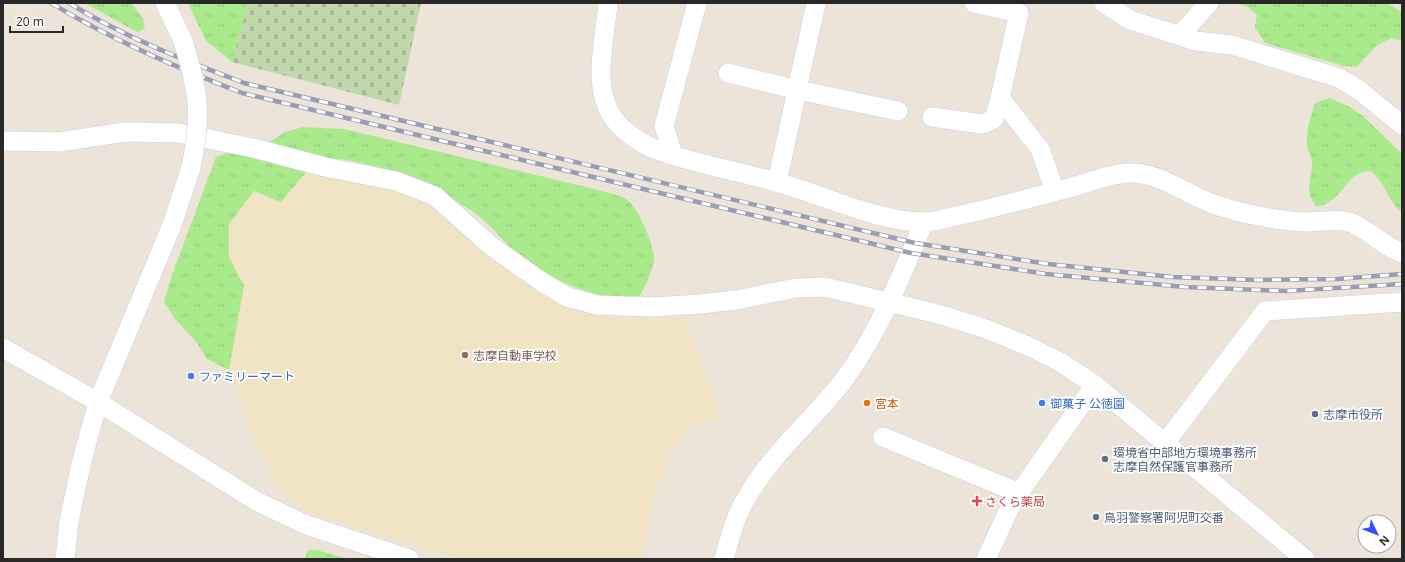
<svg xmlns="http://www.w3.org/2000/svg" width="1405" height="562" font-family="'Open Sans','Noto Sans JP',sans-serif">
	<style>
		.education { fill: #f0e4c5 }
		.grass { fill: url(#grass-tufts) }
		.cemetery { fill: url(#cemetery-stones) }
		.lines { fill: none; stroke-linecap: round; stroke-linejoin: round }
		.minor-casing { stroke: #cdd0e3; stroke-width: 20 }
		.minor { stroke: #fff; stroke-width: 19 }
		.rail-casing { stroke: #9a9db5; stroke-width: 4.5 }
		.rail { stroke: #fff; stroke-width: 3; stroke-dasharray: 9; stroke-linecap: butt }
		.minor-bridge-casing { stroke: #cdd0e3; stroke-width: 20; stroke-linecap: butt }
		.minor-bridge { stroke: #fff; stroke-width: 19 }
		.education-dot { fill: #8d6e63; stroke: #fff; stroke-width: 1.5 }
		.shop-dot { fill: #3f7fe0; stroke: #fff; stroke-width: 1.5 }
		.food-dot { fill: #e8710a; stroke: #fff; stroke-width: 1.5 }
		.service-dot { fill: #5c6f8a; stroke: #fff; stroke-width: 1.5 }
		.health-dot { fill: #e0444e; stroke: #fff; stroke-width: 1.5 }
		.labels { text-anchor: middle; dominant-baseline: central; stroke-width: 3.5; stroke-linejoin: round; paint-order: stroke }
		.education-label { font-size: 12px; fill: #785e54; stroke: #fff; text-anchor: start }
		.shop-label { font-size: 12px; fill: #366cbe; stroke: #fff; text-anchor: start }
		.food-label { font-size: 12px; fill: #c56008; stroke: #fff; text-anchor: start }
		.service-label { font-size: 12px; fill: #4e5e75; stroke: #fff; text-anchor: start }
		.health-label { font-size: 12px; fill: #be3a42; stroke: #fff; text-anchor: start }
	</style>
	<defs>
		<pattern id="grass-tufts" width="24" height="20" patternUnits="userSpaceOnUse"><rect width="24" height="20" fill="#aaea8d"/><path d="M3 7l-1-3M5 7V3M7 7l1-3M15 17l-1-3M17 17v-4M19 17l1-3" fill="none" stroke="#92c97a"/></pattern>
		<pattern id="cemetery-stones" width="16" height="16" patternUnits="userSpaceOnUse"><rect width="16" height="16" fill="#c1d8ad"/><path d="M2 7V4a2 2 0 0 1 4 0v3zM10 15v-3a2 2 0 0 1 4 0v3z" fill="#a6b995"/></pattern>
	</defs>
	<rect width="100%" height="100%" fill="#ece4d8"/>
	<polygon class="education" points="307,171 381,185 413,198 451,222 532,288 569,308 614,318 686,319 720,418 687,428 672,453 652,498 643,559 462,559 301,510 286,495 274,479 253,437 229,370 244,286 229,257 228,224 254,191"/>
	<g class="grass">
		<polygon points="85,3 131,3 143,18 145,28 138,32 131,29"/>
		<polygon points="188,3 248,3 232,62 206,41"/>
		<polygon points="1236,3 1387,3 1402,12 1402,41 1392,38 1377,45 1357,67 1344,66 1265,43 1255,27 1257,15 1248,7"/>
		<path d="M1330,98L1350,107L1363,116L1402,154V213C1387,200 1385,181 1370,171C1346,170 1341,206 1316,206C1303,190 1313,179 1312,161C1312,156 1308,152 1307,146C1305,133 1311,116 1315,103Z"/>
		<path d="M302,127L344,129L594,189C604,192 617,194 626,199C637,205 654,245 654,258C654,266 645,292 638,296C635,297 630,297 626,298C603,302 537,274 520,258C506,245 495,229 480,217C451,193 373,160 335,159C328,159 319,162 312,163L307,171L281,202L254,191L229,224V257L244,286L229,370L207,359L197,343L175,319L164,302L172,275L216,157L227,153L248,156L285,132Z"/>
		<polygon points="308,550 317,550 348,559 305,559"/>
	</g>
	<polygon class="cemetery" points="248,3 421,3 399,105 232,62"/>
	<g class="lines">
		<g class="minor-casing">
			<g id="minor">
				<polyline points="165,3 183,41"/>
				<path d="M608,3C605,38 591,89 614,119C623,131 639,142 652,148C692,164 735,170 776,182C821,194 878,222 923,222C936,222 949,217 961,215C998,207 1035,197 1072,187C1090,182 1109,174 1128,173C1157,171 1186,194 1213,204C1238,213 1279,221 1306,222C1320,222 1336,218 1349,222C1369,229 1382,246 1402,253"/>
				<polyline points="974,3 1019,13 1000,98 1040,149 1055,191"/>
				<polyline points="1104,3 1130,20 1196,41 1232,45 1339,78 1359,90 1402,125"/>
				<polyline points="1180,35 1209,3"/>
				<polyline points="728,73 798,90 898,111"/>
				<polyline points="932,117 982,124 994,119 1000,98"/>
				<polyline points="3,141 59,142 125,132 179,133 253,148 325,167 396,181 435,196 491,246 542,282 567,297 597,305 652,307 700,304 736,300 796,288 825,287 942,315 986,329 1028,346 1060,362 1095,385 1305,559"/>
				<polyline points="673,155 664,126 697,3"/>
				<polyline points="777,182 816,3"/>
				<polyline points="3,348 98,402 256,501 304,524 409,559"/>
				<polyline points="883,437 1019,493"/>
				<polyline points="1166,442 1265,311 1402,302"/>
				<polyline points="65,559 69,521 82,460 98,402 172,225 191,167"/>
				<path d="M724,559C730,538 735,516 747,497C772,453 813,420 843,381C879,333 901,276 924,222"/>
				<polyline points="986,559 1012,503 1095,385"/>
			</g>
		</g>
		<use href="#minor" class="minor"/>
		<g class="rail-casing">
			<g id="rail">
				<path d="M51,3C112,40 176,67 242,93L911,253L1046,274L1185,287L1286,291L1402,284"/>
				<path d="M69,3C124,37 184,60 244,83L915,243L1048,264L1172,277L1258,280L1337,279L1402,274"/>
			</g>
		</g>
		<use href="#rail" class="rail"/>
		<g class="minor-bridge-casing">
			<path id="minor-bridge" d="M183,41C199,92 202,115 191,167"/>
		</g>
		<use href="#minor-bridge" class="minor-bridge"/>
	</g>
	<circle class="education-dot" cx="465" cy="355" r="4"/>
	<g class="shop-dot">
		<circle cx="191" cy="376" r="4"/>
		<circle cx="1042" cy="403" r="4"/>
	</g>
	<circle class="food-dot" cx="867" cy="403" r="4"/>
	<g class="service-dot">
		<circle cx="1315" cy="414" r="4"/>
		<circle cx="1105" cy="459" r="4"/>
		<circle cx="1096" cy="517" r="4"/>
	</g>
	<path class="health-dot" d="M975 495h4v4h4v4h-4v4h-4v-4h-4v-4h4z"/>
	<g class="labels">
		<g class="education-label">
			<text x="473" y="355">志摩自動車学校</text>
		</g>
		<g class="shop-label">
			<text x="199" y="376">ファミリーマート</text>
			<text x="1050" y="403">御菓子 公徳園</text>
		</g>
		<g class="food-label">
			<text x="875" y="403">宮本</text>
		</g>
		<g class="service-label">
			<text x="1323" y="414">志摩市役所</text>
			<text x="1113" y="452">環境省中部地方環境事務所<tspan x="1113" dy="14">志摩自然保護官事務所</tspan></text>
			<text x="1104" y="517">鳥羽警察署阿児町交番</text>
		</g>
		<g class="health-label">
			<text x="985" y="501">さくら薬局</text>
		</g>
	</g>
	<rect width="1405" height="562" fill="none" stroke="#282828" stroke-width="8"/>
	<g transform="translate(1377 534) rotate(133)"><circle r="19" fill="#ffffff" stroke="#a9a9a9"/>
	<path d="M0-3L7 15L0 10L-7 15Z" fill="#3252ff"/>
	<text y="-6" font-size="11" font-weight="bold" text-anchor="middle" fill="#282828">N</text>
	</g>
	<path d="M10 26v6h53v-6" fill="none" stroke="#282828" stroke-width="2"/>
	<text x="16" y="26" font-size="12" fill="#282828" stroke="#ffffff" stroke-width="3" paint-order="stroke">20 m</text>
</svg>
